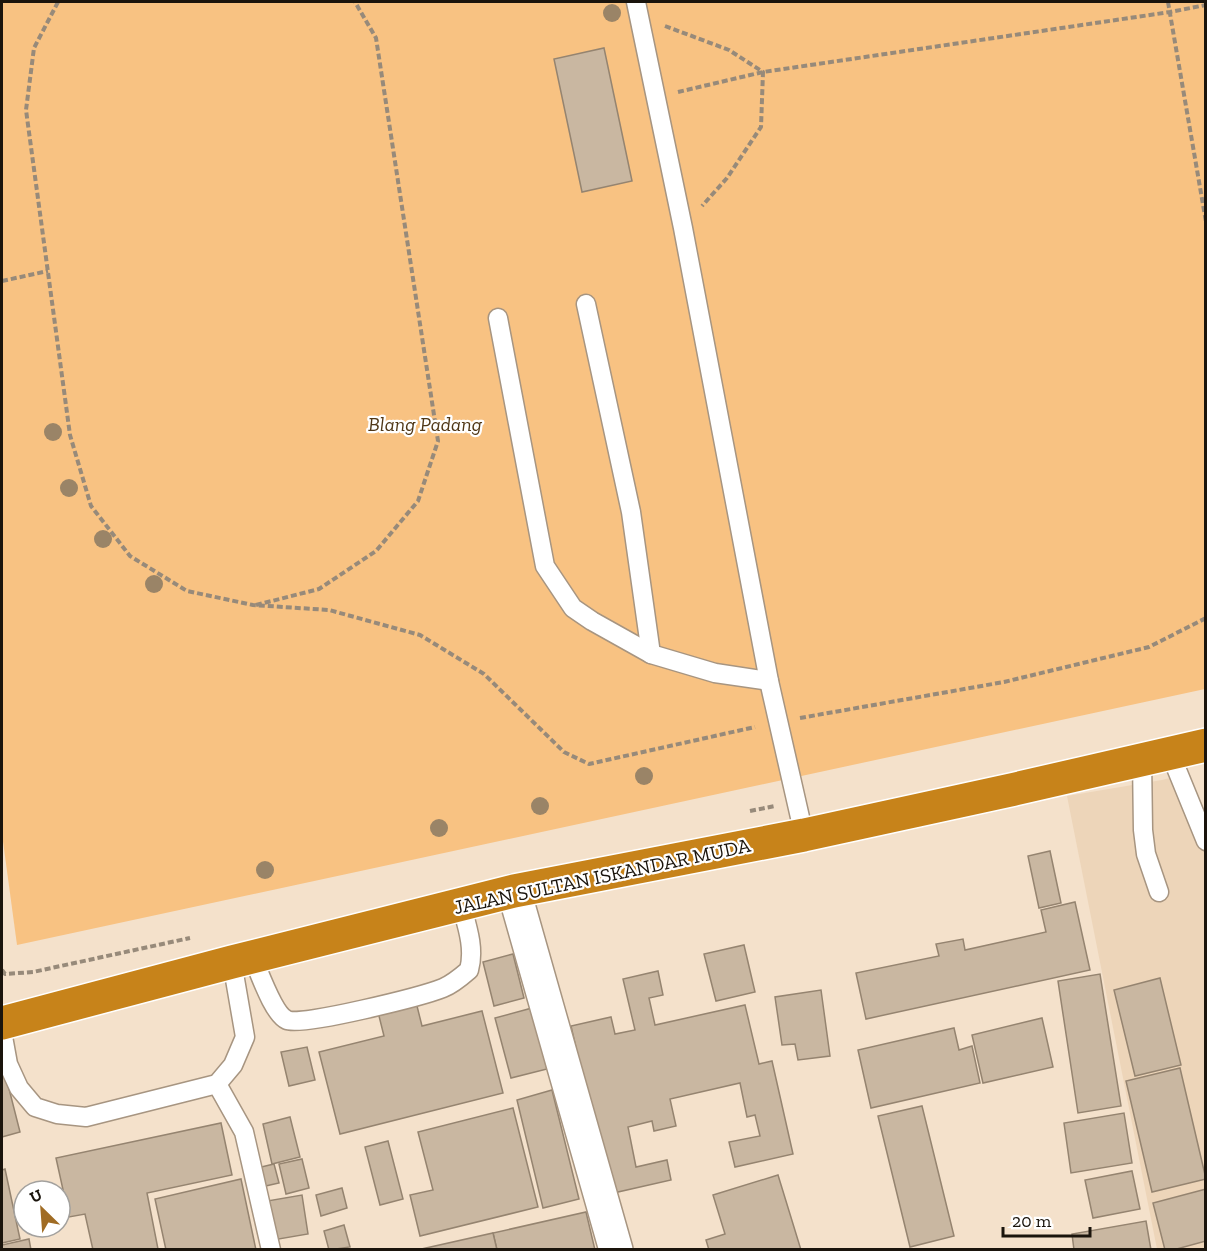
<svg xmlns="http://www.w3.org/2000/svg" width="1207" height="1251" font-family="'Zilla Slab',serif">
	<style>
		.built { fill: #edd5b9 }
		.green { fill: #f8c282 }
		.building { fill: #c9b7a1; stroke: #958470; stroke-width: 1.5 }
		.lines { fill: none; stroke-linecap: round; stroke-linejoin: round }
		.lane-casing { stroke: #a79581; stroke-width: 21 }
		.street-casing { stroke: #a79581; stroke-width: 36 }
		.highway-casing { stroke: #fff; stroke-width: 36 }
		.path { stroke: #978a7a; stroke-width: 4; stroke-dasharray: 6 3; stroke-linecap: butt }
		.lane { stroke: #fff; stroke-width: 18 }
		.street { stroke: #fff; stroke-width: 33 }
		.highway { stroke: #c7831a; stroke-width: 33 }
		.tree { fill: #9a8467 }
		.labels { text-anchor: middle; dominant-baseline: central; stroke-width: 4.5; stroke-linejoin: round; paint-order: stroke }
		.park-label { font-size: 20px; font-style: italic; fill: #503716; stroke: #fff }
		.street-label { font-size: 20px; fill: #1a140c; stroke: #fff }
	</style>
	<rect width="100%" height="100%" fill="#f4e1cb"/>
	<polygon class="built" points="1181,775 1205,833 1205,1249 1157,1249 1067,796 1162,780"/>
	<polygon class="green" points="2,2 1205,2 1205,689 17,945 2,834"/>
	<g class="building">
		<polygon points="604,48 632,181 582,192 554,59"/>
		<polygon points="1050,851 1061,903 1039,908 1028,856"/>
		<polygon points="1075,902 1090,970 866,1019 856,973 939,956 936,944 963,939 965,950 1046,932 1041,910"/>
		<polygon points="744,945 755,992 716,1001 704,954"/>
		<polygon points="513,954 524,998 494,1006 483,962"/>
		<polygon points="658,971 663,995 649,998 655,1025 745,1005 759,1064 772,1061 793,1154 735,1167 729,1142 760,1136 755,1115 747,1117 740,1083 670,1099 676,1126 654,1131 652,1121 628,1127 636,1167 667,1160 671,1180 609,1194 571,1026 611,1017 615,1034 635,1030 623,979"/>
		<polygon points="1100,974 1121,1106 1078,1113 1058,981"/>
		<polygon points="1160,978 1181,1065 1135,1076 1114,990"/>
		<polygon points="821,990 830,1056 798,1060 795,1044 782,1045 775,997"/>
		<polygon points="415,998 422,1026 482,1011 503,1093 340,1134 319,1052 384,1036 377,1008"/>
		<polygon points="532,1008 547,1069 511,1078 495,1018"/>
		<polygon points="1042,1018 1053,1067 983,1083 972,1035"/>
		<polygon points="954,1028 959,1050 972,1046 980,1083 871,1108 858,1050"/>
		<polygon points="307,1047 315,1080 289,1086 281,1052"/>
		<polygon points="1180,1068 1206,1179 1152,1192 1126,1081"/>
		<polygon points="2,1069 4,1069 20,1132 2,1137"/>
		<polygon points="552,1090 579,1199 543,1208 517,1100"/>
		<polygon points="922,1106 954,1236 910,1247 878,1116"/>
		<polygon points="513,1108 538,1207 420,1236 410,1195 433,1190 418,1132"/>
		<polygon points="1124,1113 1132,1163 1071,1173 1064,1123"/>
		<polygon points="290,1117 300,1157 272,1164 263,1124"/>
		<polygon points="221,1123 232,1175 147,1193 158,1249 93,1250 85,1214 69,1217 56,1158"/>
		<polygon points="388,1141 403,1199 380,1205 365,1147"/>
		<polygon points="302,1159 309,1188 286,1194 279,1164"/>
		<polygon points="274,1164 279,1183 261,1187 257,1168"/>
		<polygon points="5,1169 20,1239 2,1243 2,1170"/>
		<polygon points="1132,1171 1140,1209 1093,1218 1085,1180"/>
		<polygon points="778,1175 801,1250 709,1250 706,1240 725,1234 713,1195"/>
		<polygon points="241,1179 256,1250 166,1250 155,1199"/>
		<polygon points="342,1188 347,1208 321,1216 316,1195"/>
		<polygon points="1206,1189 1206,1241 1173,1250 1165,1250 1153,1203"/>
		<polygon points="302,1195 308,1234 273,1240 267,1201"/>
		<polygon points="586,1212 595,1250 497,1250 493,1233"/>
		<polygon points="1146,1221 1151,1250 1074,1250 1072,1234"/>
		<polygon points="344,1225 350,1247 329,1250 324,1231"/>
		<polygon points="493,1233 497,1250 417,1250"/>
		<polygon points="29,1239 31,1250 2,1250 2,1245"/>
	</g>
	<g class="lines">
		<g class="lane-casing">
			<g id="lane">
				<polyline points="636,2 683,228 769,681 804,835"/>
				<polyline points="586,304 631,512 651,654 715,673 769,681"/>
				<polyline points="498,318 545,566 573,608 592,621 651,654"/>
				<polyline points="1170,753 1206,841"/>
				<polyline points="1142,758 1143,830 1146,854 1159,892"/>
				<path d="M252,956C259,971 273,1014 287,1020C301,1027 423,996 443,988C453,984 461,977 469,970C475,948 467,926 461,904"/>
				<polyline points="2,1031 8,1064 19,1088 35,1107 57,1114 86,1117 217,1084 233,1065 245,1037 232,962"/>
				<polyline points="217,1084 244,1132 271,1250"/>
			</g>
		</g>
		<g class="street-casing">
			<polyline id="street" points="514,891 616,1250"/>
		</g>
		<g class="highway-casing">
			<polyline id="highway" points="2,1023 232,962 514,891 804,835 1015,789 1206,745"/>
		</g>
		<g class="path">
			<polyline points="58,2 34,48 26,110 70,435 91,506 130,556 187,591 253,605 329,610 420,635 484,674 564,752 589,764 755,727"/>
			<polyline points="1168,2 1206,222"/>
			<polyline points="665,26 729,50 763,72 761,127 727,178 702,206"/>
			<polyline points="678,92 763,72 1170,12 1206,5"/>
			<polyline points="2,281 48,271"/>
			<polyline points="256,605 319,589 376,551 418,501 438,441 376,38 355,2"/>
			<polyline points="800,718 1004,682 1149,647 1206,618"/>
			<polyline points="750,811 775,806"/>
			<polyline points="2,970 5,974 33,972 190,938"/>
		</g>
		<use href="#lane" class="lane"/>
		<use href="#street" class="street"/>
		<use href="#highway" class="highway"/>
	</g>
	<g class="tree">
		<circle cx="612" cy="13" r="9"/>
		<circle cx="53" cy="432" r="9"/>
		<circle cx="69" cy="488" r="9"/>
		<circle cx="103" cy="539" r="9"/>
		<circle cx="154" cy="584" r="9"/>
		<circle cx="644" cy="776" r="9"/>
		<circle cx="540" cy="806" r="9"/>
		<circle cx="439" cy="828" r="9"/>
		<circle cx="265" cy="870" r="9"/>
	</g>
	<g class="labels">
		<g class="park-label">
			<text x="425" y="424">Blang Padang</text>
		</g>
		<g class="street-label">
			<text transform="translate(602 876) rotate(-12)">JALAN SULTAN ISKANDAR MUDA</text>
		</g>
	</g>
	<rect width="1207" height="1251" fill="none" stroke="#1a140c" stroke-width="6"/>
	<g transform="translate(42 1209) rotate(335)"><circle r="28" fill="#ffffff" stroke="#a3a19e" stroke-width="1.5"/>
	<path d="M0-4.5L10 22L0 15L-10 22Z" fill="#a06c24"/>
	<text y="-9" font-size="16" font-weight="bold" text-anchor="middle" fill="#1a140c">U</text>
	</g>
	<path d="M1003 1227v9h87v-9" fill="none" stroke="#1a140c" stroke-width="3"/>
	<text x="1012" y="1227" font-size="18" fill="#1a140c" stroke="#ffffff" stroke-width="4.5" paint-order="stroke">20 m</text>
</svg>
